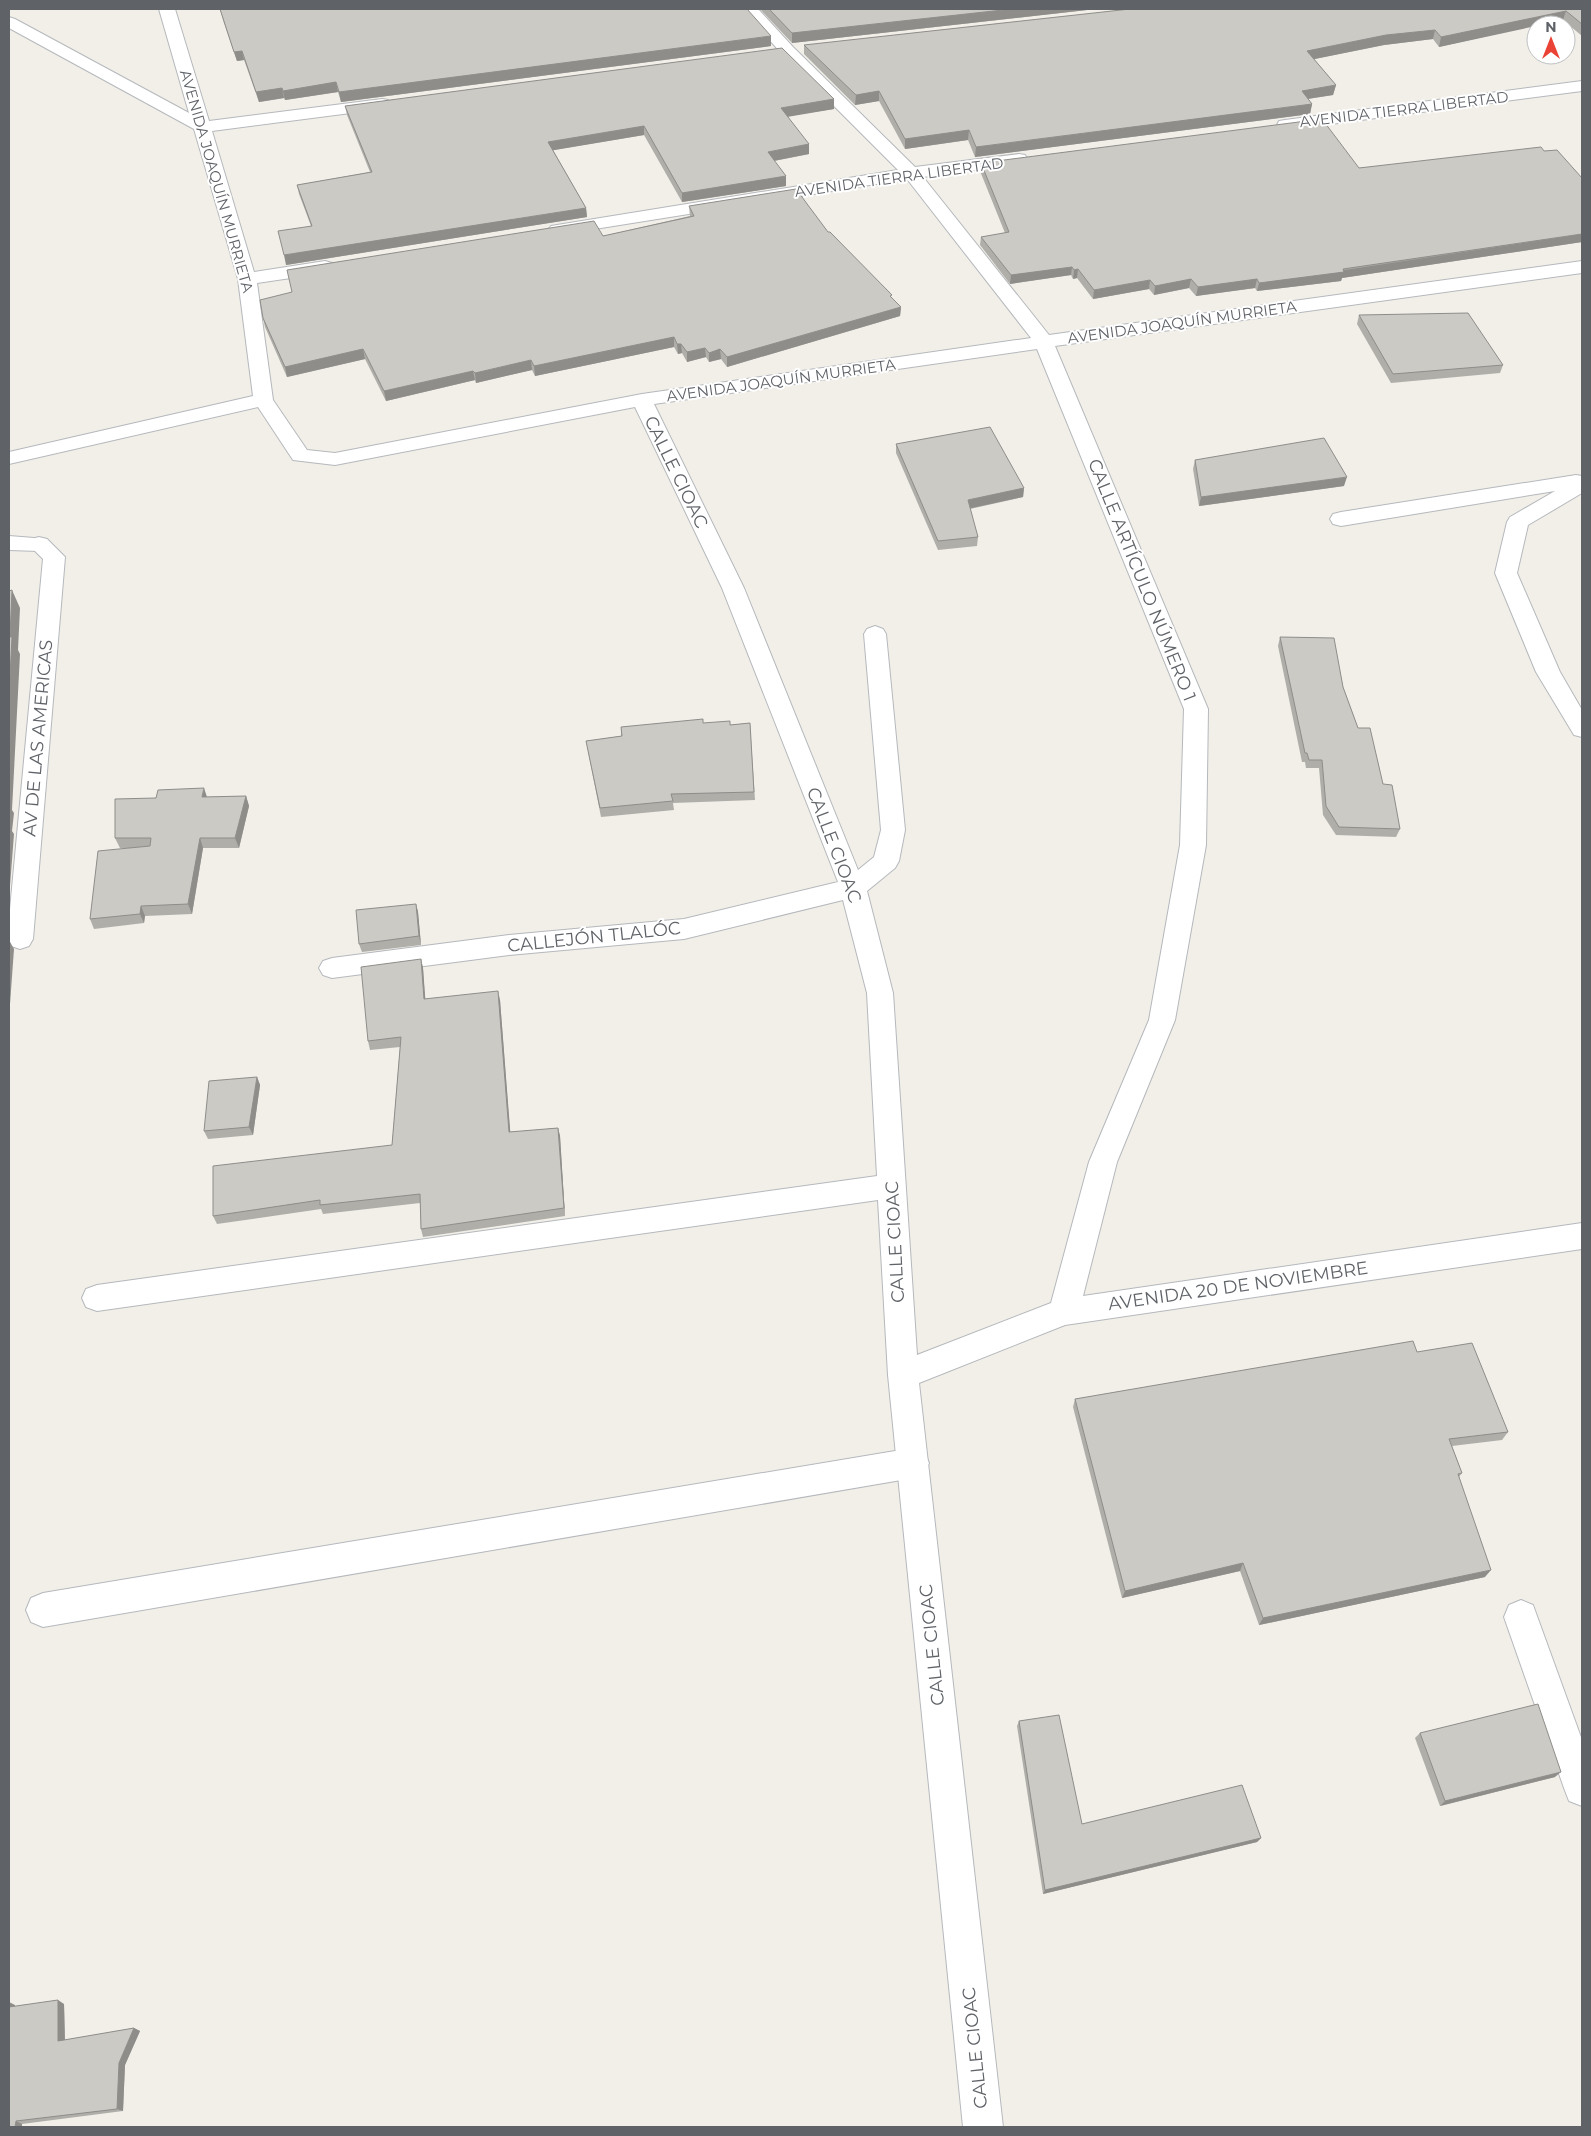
<svg xmlns="http://www.w3.org/2000/svg" width="1591" height="2136" font-family="Montserrat,sans-serif">
	<style>
		.lines { fill: none; stroke-linecap: round; stroke-linejoin: round }
		.service-casing { stroke: #b5b8bc; stroke-width: 2 }
		.minor-casing { stroke: #b5b8bc; stroke-width: 2 }
		.tertiary-casing { stroke: #b5b8bc; stroke-width: 2 }
		.service { fill: #fff; fill-rule: evenodd }
		.minor { fill: #fff; fill-rule: evenodd }
		.tertiary { fill: #fff; fill-rule: evenodd }
		.wall { fill: #afaea9 }
		.shaded-wall { fill: #8f8d8a }
		.building { fill: #cccac5; stroke: #8f8d8a }
		.labels { text-anchor: middle; dominant-baseline: central; stroke-width: 4; stroke-linejoin: round; paint-order: stroke }
		.far-street-label { font-size: 15px; fill: #5f6368; stroke: #fff }
		.street-label { font-size: 18px; fill: #5f6368; stroke: #fff }
	</style>
	<rect width="100%" height="100%" fill="#f1efe8"/>
	<g class="lines">
		<g class="service-casing">
			<polygon id="service" points="913,1448 924,1452 929,1463 924,1474 913,1478 43,1627 31,1622 26,1610 31,1598 43,1593"/>
		</g>
		<g class="minor-casing">
			<g id="minor">
				<path d="M159,9H175L209,121L382,99L388,100L390,104L388,108L382,109L212,131L254,272L325,261L332,263L334,267L332,271L325,273L257,283L273,400L307,450L335,453L642,394L1031,338L907,179L557,235L551,234L548,230L551,226L557,225L898,170L781,53L742,9H758L793,47L915,167L1019,154L1025,155L1028,159L1025,163L1019,164L923,177L1049,335L1582,261V273L1055,346L1208,709L1206,845L1175,1020L1117,1162L1083,1296L1582,1223V1249L1065,1325L919,1383L1003,2127H963L888,1375L878,1200L97,1311L86,1307L82,1298L86,1289L97,1285L877,1176L867,993L843,900L684,939L509,955L332,978L323,975L319,968L323,961L332,958L509,935L684,919L838,882L722,588L635,407L335,465L293,460L258,407L9,464V452L253,396L238,279L194,129L9,28V17L15,19L189,113ZM1037,349L1184,709L1180,845L1149,1020L1089,1162L1051,1303L917,1355L893,993L867,891L895,868L899,861L905,830L886,634L883,629L875,626L867,629L864,634L881,830L874,857L858,870L744,588L654,404Z"/>
				<polygon points="1582,81 1582,91 1285,130 1279,129 1277,125 1279,121 1285,120"/>
				<polygon points="1576,475 1582,476 1582,493 1528,525 1517,573 1560,672 1582,710 1582,737 1574,735 1536,672 1495,573 1507,522 1510,517 1555,491 1341,526 1333,524 1330,519 1333,514 1341,512"/>
				<polygon points="39,537 47,539 65,557 33,939 29,946 20,949 11,946 9,942 9,920 43,559 28,544 31,539"/>
				<polygon points="1521,1600 1533,1605 1582,1740 1582,1806 1569,1801 1564,1788 1504,1617 1509,1605"/>
			</g>
		</g>
		<g class="tertiary-casing">
			<polygon id="tertiary" points="9,536 47,539 50,544 47,549 39,551 9,550"/>
		</g>
		<use href="#service" class="service"/>
		<use href="#minor" class="minor"/>
		<use href="#tertiary" class="tertiary"/>
	</g>
	<g class="wall">
		<polygon points="220,9 771,36 771,46 341,102 338,92 285,100 284,98 259,102 244,60 237,61 224,23"/>
		<polygon points="760,9 1096,9 792,43"/>
		<polygon points="1582,9 1582,36 1563,20 1540,25 1536,25 1439,47 1433,39 1384,45 1314,59 1336,85 1333,95 1308,99 1312,104 1310,114 975,157 968,140 905,149 879,101 855,105 804,54 804,45"/>
		<polygon points="834,99 834,109 788,116 809,154 774,161 786,186 682,202 644,135 553,150 586,208 587,217 286,265 311,226 299,194 297,185 370,172 347,115 345,106"/>
		<polygon points="1544,151 1582,178 1582,242 1342,278 1341,281 1257,291 1255,288 1196,296 1189,288 1154,295 1149,289 1093,299 1077,278 1073,279 1071,275 1010,284 980,245 981,237 1005,233 980,171 981,163 1359,168"/>
		<polygon points="689,206 828,232 901,307 900,316 727,367 721,359 709,362 706,357 687,362 682,353 678,354 674,347 535,376 532,370 476,383 475,380 386,401 365,359 287,377 265,327 263,318 603,236 690,216"/>
		<polygon points="1359,315 1503,365 1500,373 1391,383 1357,324"/>
		<polygon points="896,444 1024,488 1023,497 970,509 978,537 977,546 938,550 896,453"/>
		<polygon points="1195,460 1344,486 1199,506 1193,469"/>
		<polygon points="1280,637 1343,687 1358,728 1383,784 1400,829 1396,837 1336,835 1323,815 1319,768 1306,768 1305,762 1302,762 1278,646"/>
		<polygon points="703,723 730,725 750,723 755,800 673,803 674,810 601,817 586,741 621,736 621,727"/>
		<polygon points="246,796 249,806 239,848 203,848 192,914 145,916 144,923 94,929 90,919 133,848 120,848 115,838 207,797"/>
		<polygon points="416,904 418,912 421,945 362,952 359,944"/>
		<polygon points="421,959 423,968 425,999 500,1000 510,1132 558,1128 560,1136 565,1216 423,1237 421,1229 420,1203 323,1214 321,1209 217,1224 213,1216 392,1145 400,1047 370,1050 368,1041"/>
		<polygon points="257,1077 260,1085 253,1135 208,1139 204,1131"/>
		<polygon points="1417,1352 1508,1432 1502,1440 1452,1446 1462,1473 1459,1477 1485,1577 1259,1625 1240,1571 1122,1598 1073,1407 1075,1399"/>
		<polygon points="1019,1721 1082,1824 1261,1838 1257,1842 1043,1894 1017,1726"/>
		<polygon points="1420,1733 1555,1777 1440,1806 1415,1738"/>
		<polygon points="64,2004 65,2040 134,2028 140,2031 125,2065 123,2111 22,2124 22,2127 9,2127 15,2005 15,2007"/>
	</g>
	<g class="shaded-wall">
		<polygon points="1012,9 1096,9 792,43 792,33"/>
		<polygon points="1566,11 1563,20 1540,25 1536,25 1536,26 1439,47 1441,37"/>
		<polygon points="1435,30 1433,39 1384,45 1305,61 1307,51 1386,35"/>
		<polygon points="771,36 771,46 341,102 339,92"/>
		<polygon points="242,51 244,60 237,61 234,52"/>
		<polygon points="336,82 338,92 285,100 283,91"/>
		<polygon points="1336,85 1333,95 1300,100 1302,91"/>
		<polygon points="282,88 284,98 259,102 256,92"/>
		<polygon points="879,91 879,101 855,105 856,95"/>
		<polygon points="834,99 834,109 781,118 781,108"/>
		<polygon points="1312,104 1310,114 975,157 976,147"/>
		<polygon points="644,126 644,135 549,151 548,142"/>
		<polygon points="969,130 968,140 905,149 905,139"/>
		<polygon points="809,144 809,154 768,162 768,152"/>
		<polygon points="786,176 786,186 682,202 682,193"/>
		<polygon points="586,208 587,217 286,265 284,255"/>
		<polygon points="1582,234 1582,242 1342,278 1341,281 1257,291 1259,283"/>
		<polygon points="1072,267 1071,275 1010,284 1011,275"/>
		<polygon points="1078,269 1077,278 1073,279 1074,270"/>
		<polygon points="1191,279 1189,288 1154,295 1155,286"/>
		<polygon points="1257,279 1255,288 1196,296 1198,287"/>
		<polygon points="1150,280 1149,289 1093,299 1094,290"/>
		<polygon points="901,307 900,316 727,367 727,357"/>
		<polygon points="674,337 674,347 535,376 534,366"/>
		<polygon points="677,344 681,344 682,353 678,354"/>
		<polygon points="705,348 706,357 687,362 687,352"/>
		<polygon points="363,349 365,359 287,377 285,367"/>
		<polygon points="720,349 721,359 709,362 709,353"/>
		<polygon points="531,360 532,370 476,383 475,373"/>
		<polygon points="473,371 475,380 386,401 384,391"/>
		<polygon points="1347,477 1344,486 1199,506 1201,497"/>
		<polygon points="1024,488 1023,497 967,509 968,500"/>
		<polygon points="9,589 12,596 12,590 20,608 18,650 20,654 12,810 14,813 12,831 14,834 9,899 10,637"/>
		<polygon points="204,788 207,797 202,797"/>
		<polygon points="246,796 249,806 239,848 235,838"/>
		<polygon points="200,838 203,848 192,914 188,904"/>
		<polygon points="416,904 418,912 421,945 419,936"/>
		<polygon points="141,906 145,916 144,923 140,914"/>
		<polygon points="9,940 14,949 9,1018"/>
		<polygon points="421,959 423,968 426,1008 424,999"/>
		<polygon points="498,991 500,1000 511,1141 509,1132"/>
		<polygon points="257,1077 260,1085 253,1135 249,1127"/>
		<polygon points="558,1128 560,1136 565,1216 564,1208"/>
		<polygon points="1243,1563 1240,1571 1122,1598 1125,1591"/>
		<polygon points="1491,1570 1485,1577 1259,1625 1263,1618"/>
		<polygon points="1561,1772 1555,1777 1440,1806 1445,1801"/>
		<polygon points="1261,1838 1257,1842 1043,1894 1045,1890"/>
		<polygon points="58,2000 64,2004 65,2044 58,2041"/>
		<polygon points="9,2002 15,2005 15,2011 9,2008"/>
		<polygon points="134,2028 140,2031 125,2065 123,2111 117,2109 119,2063"/>
		<polygon points="16,2121 22,2124 22,2127 15,2127"/>
	</g>
	<g class="building">
		<polygon points="220,9 747,9 771,36 339,92 336,82 283,91 282,88 256,92 242,51 234,52"/>
		<polygon points="769,9 1012,9 792,33"/>
		<polygon points="1130,9 1582,9 1582,24 1566,11 1441,37 1435,30 1386,35 1307,51 1336,85 1302,91 1312,104 976,147 969,130 905,139 879,91 856,95 804,45"/>
		<polygon points="782,48 834,99 781,108 809,144 768,152 786,176 682,193 644,126 548,142 586,208 284,255 278,231 312,226 297,185 372,172 345,106"/>
		<polygon points="1322,119 1359,168 1541,147 1544,151 1557,150 1582,178 1582,234 1343,269 1344,272 1259,283 1257,279 1198,287 1191,279 1155,286 1150,280 1094,290 1078,269 1074,270 1072,267 1011,275 981,237 1009,232 981,163"/>
		<polygon points="796,189 828,232 830,232 892,295 890,296 901,307 727,357 720,349 709,353 705,348 687,352 681,344 677,344 674,337 534,366 531,360 475,373 473,371 384,391 363,349 285,367 263,318 260,300 292,292 287,270 594,221 603,236 694,216 689,206"/>
		<polygon points="1468,313 1503,365 1393,374 1359,315"/>
		<polygon points="990,427 1024,488 968,500 978,537 938,541 896,444"/>
		<polygon points="1324,438 1347,477 1201,497 1195,460"/>
		<polygon points="12,590 10,637 12,637 9,696 9,591"/>
		<polygon points="1280,637 1334,638 1343,687 1358,728 1370,728 1383,784 1392,785 1400,829 1339,827 1326,806 1322,760 1309,760 1307,753 1305,753"/>
		<polygon points="703,719 703,723 730,721 730,725 750,723 754,792 671,794 673,801 600,808 586,741 622,736 621,727"/>
		<polygon points="204,788 202,797 246,796 235,838 200,838 188,904 141,906 140,914 90,919 98,851 150,846 151,838 115,838 115,799 156,798 158,790"/>
		<polygon points="416,904 419,936 359,944 356,910"/>
		<polygon points="421,959 424,999 498,991 509,1132 558,1128 564,1208 421,1229 420,1194 320,1205 320,1200 213,1216 213,1166 392,1145 401,1037 368,1041 361,967"/>
		<polygon points="257,1077 249,1127 204,1131 209,1081"/>
		<polygon points="1413,1341 1417,1352 1472,1343 1508,1432 1449,1439 1462,1473 1458,1474 1491,1570 1263,1618 1243,1563 1125,1591 1075,1399"/>
		<polygon points="1538,1704 1561,1772 1445,1801 1420,1733"/>
		<polygon points="1059,1715 1082,1824 1242,1785 1261,1838 1045,1890 1019,1721"/>
		<polygon points="58,2000 58,2041 134,2028 119,2063 117,2109 16,2121 15,2127 9,2127 9,2007"/>
	</g>
	<g class="labels">
		<g class="far-street-label">
			<text transform="translate(1404 109) rotate(-7)">AVENIDA TIERRA LIBERTAD</text>
			<text transform="translate(899 177) rotate(-8)">AVENIDA TIERRA LIBERTAD</text>
			<text transform="translate(217 181) rotate(74)">AVENIDA JOAQUÍN MURRIETA</text>
			<text transform="translate(1182 322) rotate(-8)">AVENIDA JOAQUÍN MURRIETA</text>
			<text transform="translate(781 380) rotate(-8)">AVENIDA JOAQUÍN MURRIETA</text>
		</g>
		<g class="street-label">
			<text transform="translate(676 472) rotate(64)">CALLE CIOAC</text>
			<text transform="translate(1142 580) rotate(68)">CALLE ARTÍCULO NÚMERO 1</text>
			<text transform="translate(38 738) rotate(-85)">AV DE LAS AMERICAS</text>
			<text transform="translate(834 845) rotate(69)">CALLE CIOAC</text>
			<text transform="translate(594 937) rotate(-6)">CALLEJÓN TLALÓC</text>
			<text transform="translate(895 1242) rotate(-93)">CALLE CIOAC</text>
			<text transform="translate(1238 1286) rotate(-8)">AVENIDA 20 DE NOVIEMBRE</text>
			<text transform="translate(932 1645) rotate(-96)">CALLE CIOAC</text>
			<text transform="translate(975 2048) rotate(-96)">CALLE CIOAC</text>
		</g>
	</g>
	<rect width="1591" height="2136" fill="none" stroke="#5f6368" stroke-width="20"/>
	<g transform="translate(1551 40)"><circle r="24" fill="#ffffff" stroke="#bfc1c3"/>
	<path d="M0-4L9 19L0 12L-9 19Z" fill="#ea4335"/>
	<text y="-8" font-size="14" font-weight="bold" text-anchor="middle" fill="#5f6368">N</text>
	</g>
</svg>
